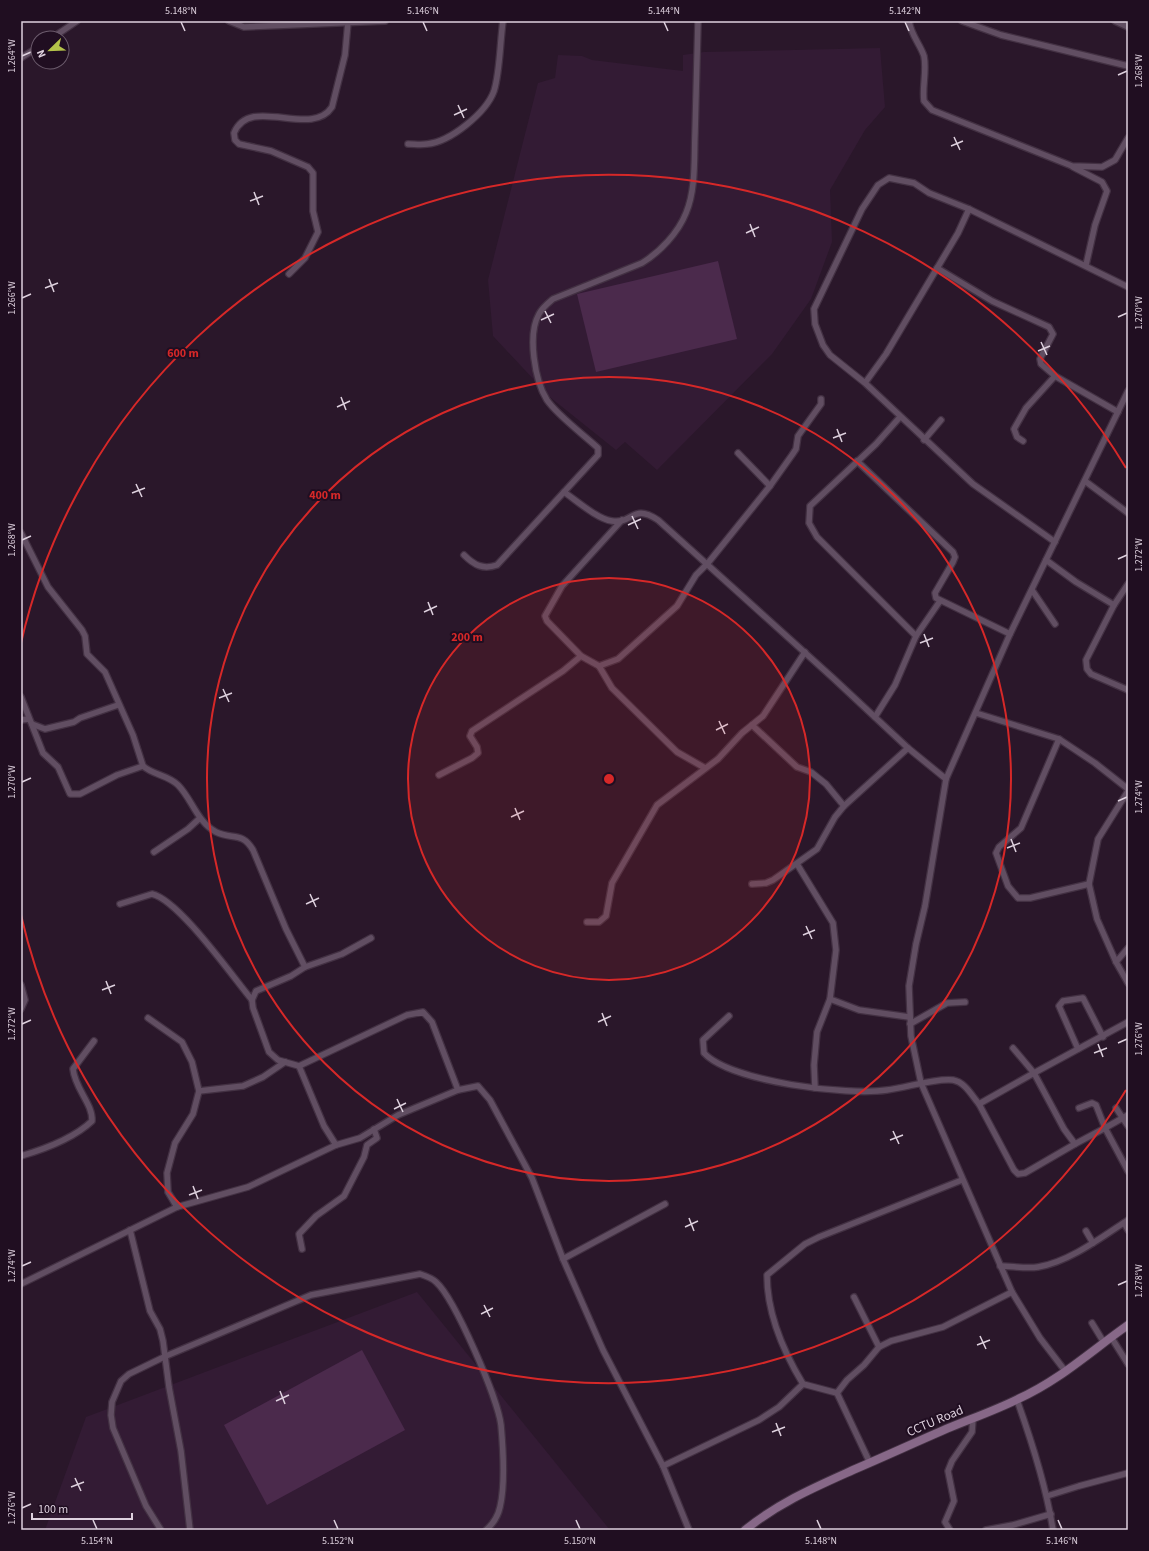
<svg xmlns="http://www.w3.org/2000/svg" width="1149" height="1551" font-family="'Source Sans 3',sans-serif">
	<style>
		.built { fill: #331b34 }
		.green { fill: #4b2a4c }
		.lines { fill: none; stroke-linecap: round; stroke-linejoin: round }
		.street-casing { stroke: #433143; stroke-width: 8 }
		.secondary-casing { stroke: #433143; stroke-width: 10 }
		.street { stroke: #614e62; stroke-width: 5.5 }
		.secondary { stroke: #876888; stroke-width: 8 }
		.ticks { fill: none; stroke: #ded1de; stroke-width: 1.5 }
		.ring { fill: none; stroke: #d62828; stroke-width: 2 }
		.labels { text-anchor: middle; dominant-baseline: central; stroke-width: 4; stroke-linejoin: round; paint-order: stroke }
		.street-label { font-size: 13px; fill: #ded1de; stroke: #200e21 }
		.centre { fill: #d62828; stroke: #200e21; stroke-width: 2 }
		.ring-label { font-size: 12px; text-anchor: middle; font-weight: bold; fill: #d62828; stroke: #200e21; stroke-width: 4; stroke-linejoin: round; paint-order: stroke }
		.neatline { fill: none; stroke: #ded1de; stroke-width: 1.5 }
		.ticks-label { font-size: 10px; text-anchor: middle; fill: #ded1de }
	</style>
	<rect width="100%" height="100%" fill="#2a172a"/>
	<g class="built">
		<polygon points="880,48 885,107 865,130 830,190 832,242 811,299 772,354 657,470 625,442 616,450 551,398 493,336 488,280 538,83 555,78 558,55 582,56 592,60 683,71 683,55 704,52"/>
		<polygon points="417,1292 610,1530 45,1530 86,1417"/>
	</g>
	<g class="green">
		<polygon points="718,261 737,339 596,372 577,294"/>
		<polygon points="362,1350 405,1430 267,1505 224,1425"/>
	</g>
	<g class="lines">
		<g class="street-casing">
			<g id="street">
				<polyline points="229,21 244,27 385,21"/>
				<path d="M698,21C697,59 696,97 695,134C694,160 696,189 686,213C678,233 660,252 642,263L553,299C547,304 542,308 539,314C527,335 535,381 547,400C557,415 584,435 598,448V455L564,492C576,500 597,519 612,521C634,524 632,503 658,520L833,678L908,748L946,779"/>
				<path d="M909,21C911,35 920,44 924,56C927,71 922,87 924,101L932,110L1072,166L1102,167L1115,160L1128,138"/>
				<polyline points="962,21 1001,35 1128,66"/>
				<polyline points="1115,21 1128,27"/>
				<polyline points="52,38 77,21"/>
				<polyline points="21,58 38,47"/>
				<path d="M408,144C414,144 421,145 427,144C450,142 486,113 494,91C500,72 500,42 503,21"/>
				<polyline points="1073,167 1102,182 1107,191 1095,225 1086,265"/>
				<polyline points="969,209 1128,287"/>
				<polyline points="937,268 992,301 1049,327 1053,334 1040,359 1041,364 1055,376 1118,412"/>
				<path d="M289,274L305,258L318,232L313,211V173L308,167L271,151L239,144L235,140L234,133C250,94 311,139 332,107L345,55L348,22"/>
				<polyline points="865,383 886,354 958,233 969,209 929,193 914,183 889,178 878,185 862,209 814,309 815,324 823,345 830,355 865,383 973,484 1055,542"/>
				<polyline points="900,417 876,444 810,506 809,523 817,537 916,636"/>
				<polyline points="924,440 941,420"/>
				<polyline points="1023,441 1017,437 1014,429 1026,408 1055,376"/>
				<polyline points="738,453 770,486"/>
				<polyline points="857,461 953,552 955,557 953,562 935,593 936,598 1010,634"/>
				<polyline points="1085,481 1128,513"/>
				<path d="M21,533L48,587L82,630L85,636L87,654L105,672L133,735L143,766C153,775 168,775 178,785C192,799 197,822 216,832C232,840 242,831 253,850L286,929L305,967L291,976L256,991L252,1000L253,1008L269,1052L278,1060L299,1066L324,1126L336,1145L360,1138L398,1115L458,1090L478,1086L490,1100L532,1178L563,1259L603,1350L663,1466L689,1530"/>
				<path d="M464,555C474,565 483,570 497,565L564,492"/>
				<polyline points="1046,560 1076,582 1114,605"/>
				<polyline points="1128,584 1114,605 1086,660 1087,669 1091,674 1128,690"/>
				<polyline points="1032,590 1055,624"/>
				<polyline points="581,656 547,621 545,616 562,586 622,520"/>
				<polyline points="599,666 618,659 677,606 696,575 708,563 770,486 792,455 796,449 798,436 821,404 821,399"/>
				<polyline points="21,697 43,753 58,767 70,794 80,794 117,775 143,766"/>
				<polyline points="976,713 1059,739 1095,763 1128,789"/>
				<polyline points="875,717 895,685 916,636 940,601"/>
				<polyline points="21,720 29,719"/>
				<polyline points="32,724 45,729 74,722 80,718 118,705"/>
				<polyline points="752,725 797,767 811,772 826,784 844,806"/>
				<polyline points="1059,739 1021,828 999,847 996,853 1008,886 1018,898 1030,898 1089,884"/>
				<polyline points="439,775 472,758 478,753 477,747 470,736 472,731 563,671 581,656 599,666 612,688 677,752 705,768"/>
				<polyline points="1128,791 1098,839 1089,884 1097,919 1116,962 1128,983"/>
				<polyline points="154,852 188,829 200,818"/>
				<polyline points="797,864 833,923 836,950 830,999 859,1010 909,1017"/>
				<polyline points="752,884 766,883 773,880 817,849 835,817 844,806 908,748"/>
				<path d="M120,904L152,894C179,900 232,976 252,1000"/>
				<polyline points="587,922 599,922 606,916 612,883 657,805 718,759 742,733 763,716 805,652"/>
				<polyline points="1116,962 1128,948"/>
				<polyline points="305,967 342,954 371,938"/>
				<polyline points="21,985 25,1000 21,1009"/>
				<path d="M729,1016L703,1040L704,1053C731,1082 848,1096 887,1090C906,1088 934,1078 953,1080C965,1082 972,1096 979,1104"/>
				<polyline points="148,1018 182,1042 192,1062 199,1091 193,1114 175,1143 167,1173 168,1192 177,1207"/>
				<polyline points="910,1024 947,1003 965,1002"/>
				<polyline points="1013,1048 1034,1073 979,1104 1014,1170 1018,1174 1025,1173 1075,1144"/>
				<polyline points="1078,1049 1059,1006 1063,1001 1083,998 1103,1037"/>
				<polyline points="299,1066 407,1015 423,1012 432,1022 458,1090"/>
				<polyline points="815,1088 814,1065 817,1032 830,999"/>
				<polyline points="199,1091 243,1086 263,1077 285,1062"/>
				<polyline points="1079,1108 1092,1103 1096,1105 1105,1128 1075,1144 1064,1129 1034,1073 1128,1022"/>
				<polyline points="1116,1108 1128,1126"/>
				<polyline points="1128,1115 1105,1128 1128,1171"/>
				<path d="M21,1156C45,1149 73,1139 92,1121C93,1104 75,1089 73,1069L94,1041"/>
				<polyline points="1124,1223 1128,1230"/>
				<polyline points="130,1230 150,1311 160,1329 163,1341 169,1387 181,1451 190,1530"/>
				<polyline points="1086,1231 1093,1243"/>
				<polyline points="302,1249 299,1234 316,1216 344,1196 364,1157 367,1145 377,1138 374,1129"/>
				<polyline points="563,1259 665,1204"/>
				<path d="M1000,1266C1012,1266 1026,1269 1038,1267C1069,1262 1102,1237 1128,1220"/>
				<polyline points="21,1284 177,1207 248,1187 336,1145"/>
				<polyline points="854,1297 879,1347"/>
				<polyline points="1092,1323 1103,1341"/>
				<polyline points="1111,1337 1128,1364"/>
				<polyline points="1066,1372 1040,1338 1012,1292 921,1083 911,1036 909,986 916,944 925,906 946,779 1010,634 1128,391"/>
				<polyline points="837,1393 847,1380 864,1365 879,1347 891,1341 943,1327 1012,1292"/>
				<path d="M1017,1400C1032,1442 1046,1485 1053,1530"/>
				<path d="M870,1463L837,1393L803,1384C783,1351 767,1314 767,1275L805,1244L819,1237L962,1180"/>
				<polyline points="663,1466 759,1420 779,1407 803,1384"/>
				<polyline points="1047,1496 1079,1486 1128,1473"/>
				<path d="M161,1530L146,1506L113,1428L111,1415L112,1402L121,1381L129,1374L166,1356L311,1295L420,1274C426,1276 432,1278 436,1282C455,1299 498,1399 501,1425C503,1447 505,1486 500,1507C498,1516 493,1524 486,1530"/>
				<polyline points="950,1530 945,1522 954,1501 948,1471 952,1461 972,1432 973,1418"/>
				<polyline points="986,1530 1013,1525 1051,1514"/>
			</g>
		</g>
		<g class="secondary-casing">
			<path id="secondary" d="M745,1530C780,1502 813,1488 853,1470C886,1456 918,1441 951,1427C973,1418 996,1410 1018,1399C1060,1380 1091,1351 1128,1325"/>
		</g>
		<use href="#street" class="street"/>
		<use href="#secondary" class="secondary"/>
	</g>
	<path class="ticks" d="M181,22L185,31M423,22L427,31M664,22L668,31M905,22L909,31M22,56L31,52M1118,75L1127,71M458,105L464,118M454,115L467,109M954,137L960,150M951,146L963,141M254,192L259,205M250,201L263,196M750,224L755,237M746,233L759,227M49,279L54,292M45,288L58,283M22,298L31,294M545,311L551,323M1118,317L1127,313M541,320L554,314M1041,342L1047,355M1038,351L1050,346M341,397L346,410M337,407L350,401M837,429L842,442M833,438L846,433M136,484L142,497M132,493L145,488M632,516L638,529M628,525L641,519M22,540L31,536M1118,559L1127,555M428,602L433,615M424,612L437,606M924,634L929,647M920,643L933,638M223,689L229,702M219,698L232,693M719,721L725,734M716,730L728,724M22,782L31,778M1118,801L1127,797M515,808L520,820M511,817L524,811M1011,839L1016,852M1007,848L1020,843M310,894L316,907M306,904L319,898M806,926L812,939M803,935L815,930M106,981L111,994M102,990L115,985M602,1013L607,1026M598,1022L611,1016M22,1024L31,1020M1118,1043L1127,1039M1098,1044L1103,1057M1094,1053L1107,1048M397,1099L403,1112M394,1109L406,1103M893,1131L899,1144M890,1140L903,1135M193,1186L198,1199M189,1195L202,1190M689,1218L694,1231M685,1227L698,1221M22,1266L31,1262M1118,1285L1127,1281M484,1305L490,1317M481,1314L493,1308M980,1336L986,1349M977,1345L990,1340M280,1391L285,1404M276,1401L289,1395M776,1423L781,1436M772,1432L785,1427M75,1478L81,1491M71,1487L84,1482M22,1508L31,1504M93,1520L97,1529M334,1520L338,1529M576,1520L580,1529M817,1520L821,1529M1058,1520L1062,1529"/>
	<circle cx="609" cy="779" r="201" fill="#d62828" fill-opacity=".12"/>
	<g class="ring">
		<circle cx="609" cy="779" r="201"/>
		<circle cx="609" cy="779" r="402"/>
		<path d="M1126 1090A603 603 0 0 1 21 915M21 643A603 603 0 0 1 1126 468"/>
	</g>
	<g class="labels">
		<g class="street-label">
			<text transform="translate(935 1421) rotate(-23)">CCTU Road</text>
		</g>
	</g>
	<circle cx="609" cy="779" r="6" class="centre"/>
	<g class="ring-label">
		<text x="183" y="357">600 m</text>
		<text x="325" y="499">400 m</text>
		<text x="467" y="641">200 m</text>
	</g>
	<rect width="1149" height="1551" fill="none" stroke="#200e21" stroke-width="44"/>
	<g transform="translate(50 50) rotate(247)"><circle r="19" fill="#200e21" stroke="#6c5c6d"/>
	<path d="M0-3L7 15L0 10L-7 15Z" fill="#b4c24a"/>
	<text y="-6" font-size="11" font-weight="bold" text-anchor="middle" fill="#ded1de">N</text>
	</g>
	<path d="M32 1513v6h100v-6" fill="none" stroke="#ded1de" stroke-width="2"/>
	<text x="38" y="1513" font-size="12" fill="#ded1de" stroke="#200e21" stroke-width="3" paint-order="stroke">100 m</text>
	<rect x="22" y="22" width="1105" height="1507" class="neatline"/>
	<g class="ticks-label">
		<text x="181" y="14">5.148°N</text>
		<text x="423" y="14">5.146°N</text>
		<text x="664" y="14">5.144°N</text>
		<text x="905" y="14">5.142°N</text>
		<text transform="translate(11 56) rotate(-90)" y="4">1.264°W</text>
		<text transform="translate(1138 71) rotate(-90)" y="4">1.268°W</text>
		<text transform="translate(11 298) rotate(-90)" y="4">1.266°W</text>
		<text transform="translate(1138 313) rotate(-90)" y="4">1.270°W</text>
		<text transform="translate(11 540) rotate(-90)" y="4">1.268°W</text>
		<text transform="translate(1138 555) rotate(-90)" y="4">1.272°W</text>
		<text transform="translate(11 782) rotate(-90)" y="4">1.270°W</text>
		<text transform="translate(1138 797) rotate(-90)" y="4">1.274°W</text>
		<text transform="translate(11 1024) rotate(-90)" y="4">1.272°W</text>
		<text transform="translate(1138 1039) rotate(-90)" y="4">1.276°W</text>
		<text transform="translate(11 1266) rotate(-90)" y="4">1.274°W</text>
		<text transform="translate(1138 1281) rotate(-90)" y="4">1.278°W</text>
		<text transform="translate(11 1508) rotate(-90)" y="4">1.276°W</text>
		<text x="97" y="1544">5.154°N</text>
		<text x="338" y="1544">5.152°N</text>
		<text x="580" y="1544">5.150°N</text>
		<text x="821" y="1544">5.148°N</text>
		<text x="1062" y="1544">5.146°N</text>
	</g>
</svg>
